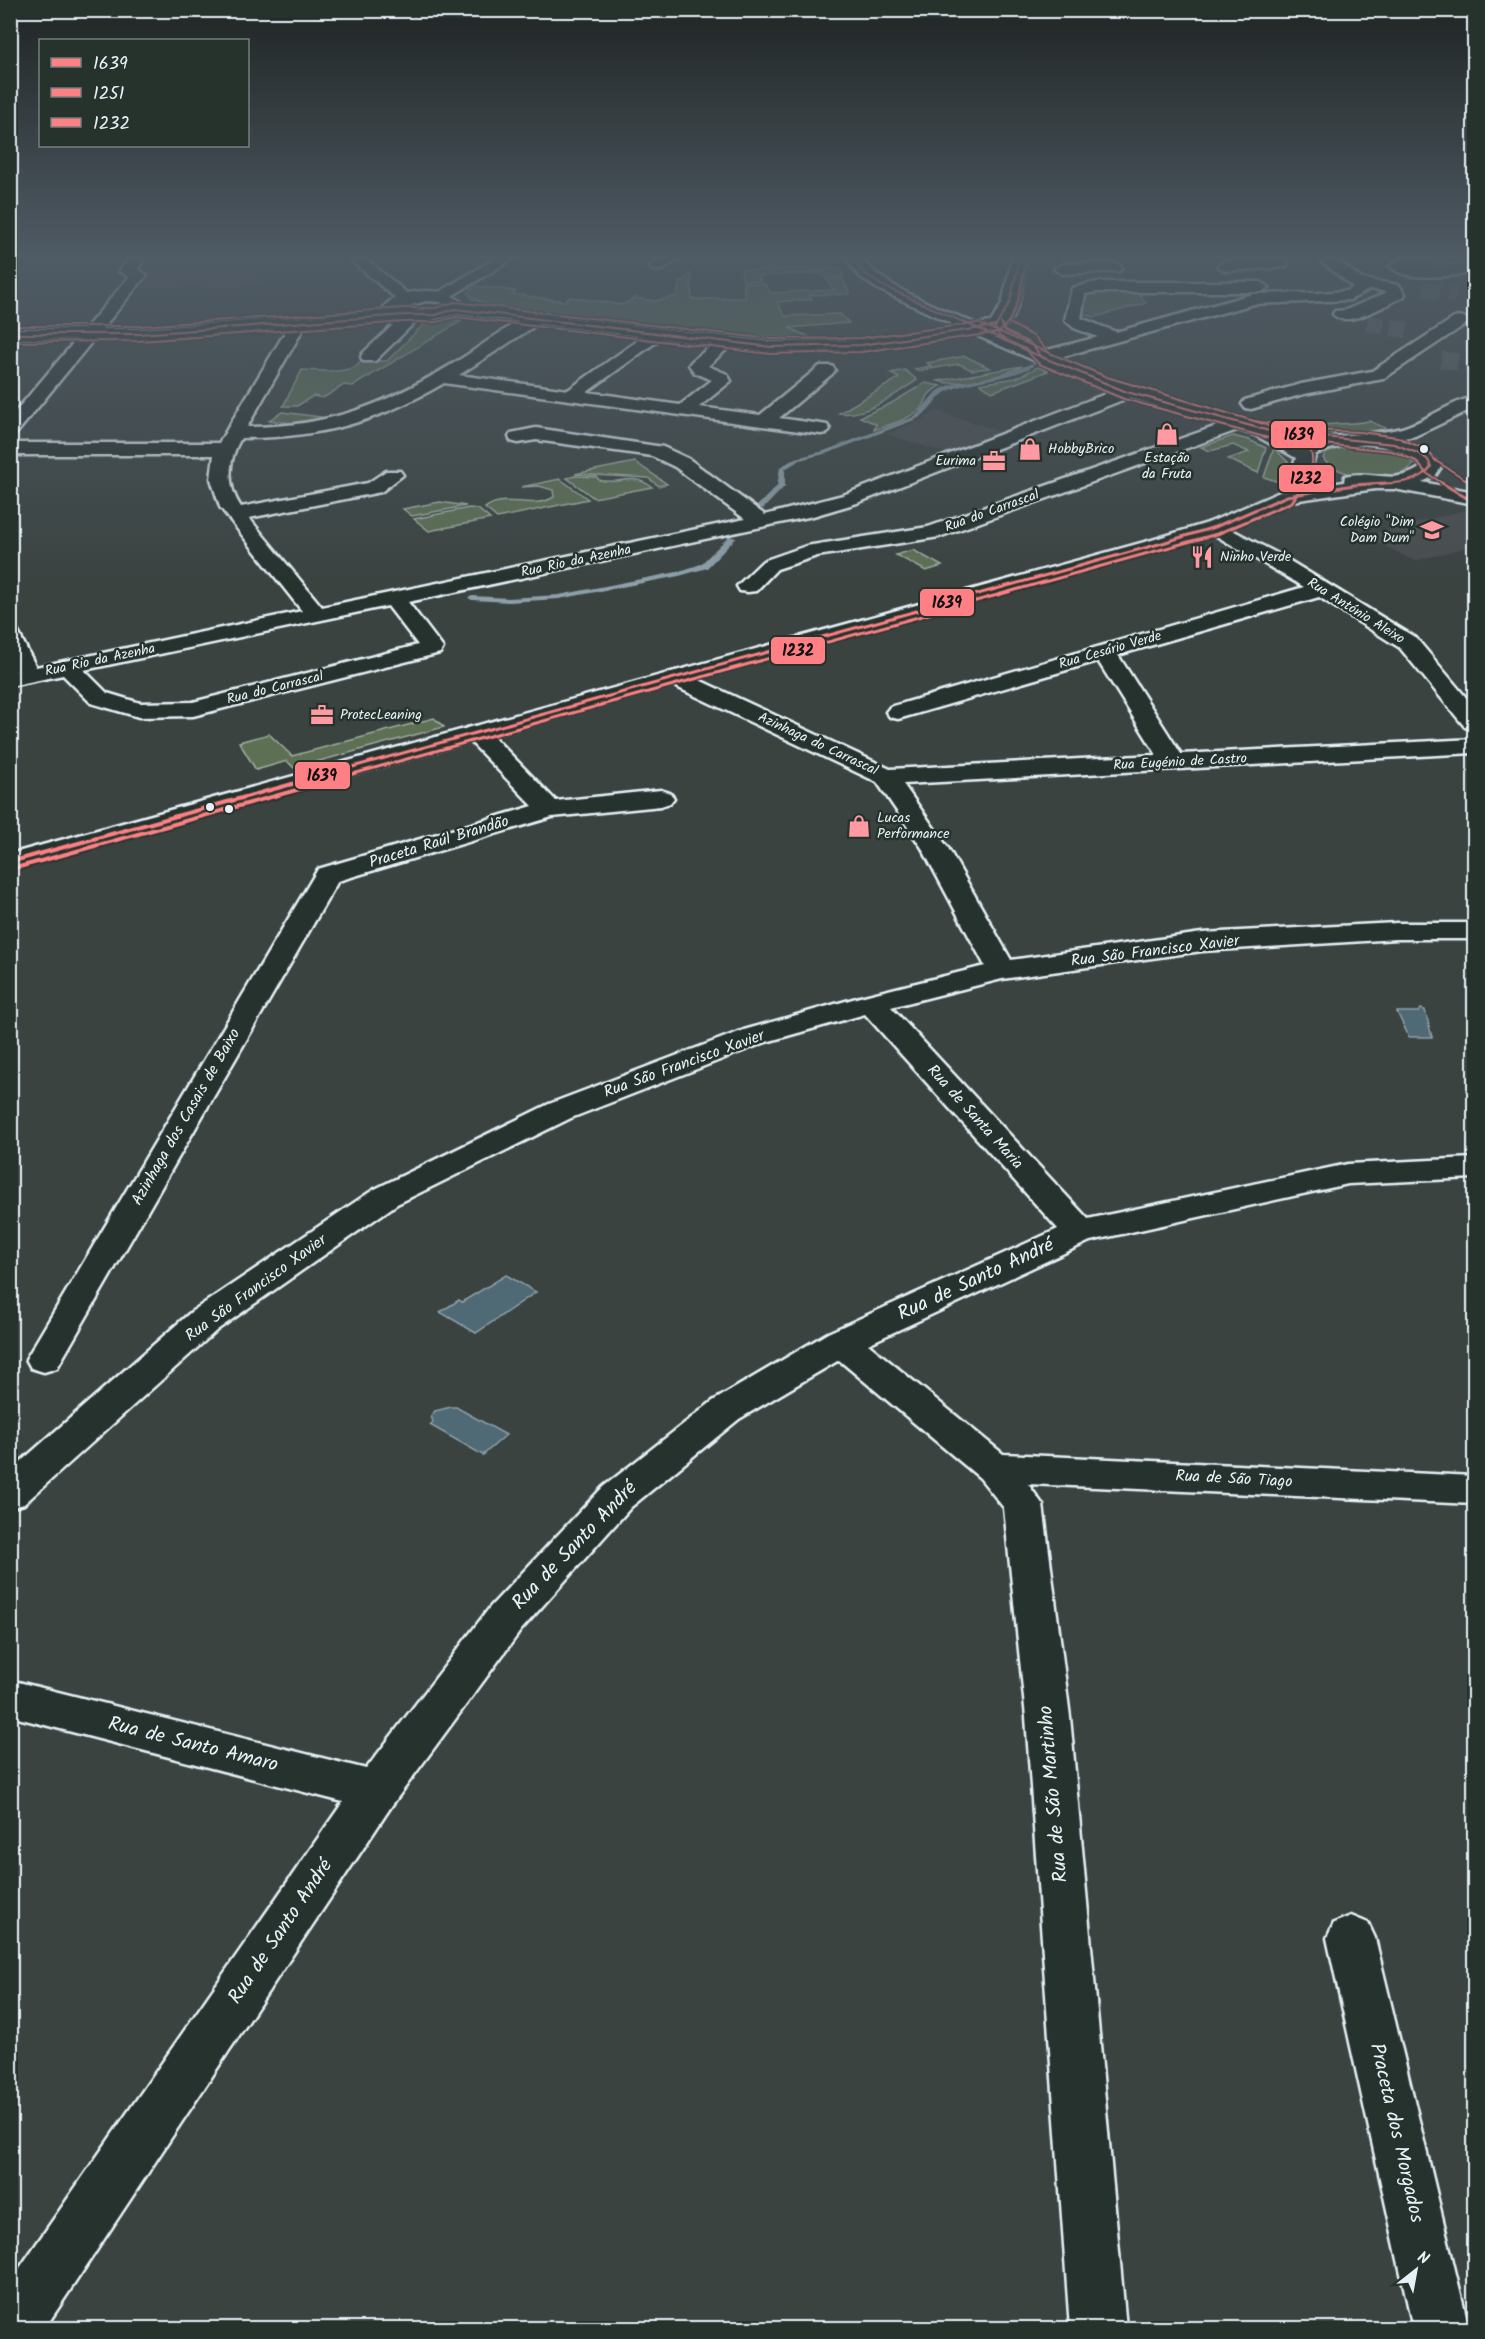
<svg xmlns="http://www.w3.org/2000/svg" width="1485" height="2339" font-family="Kalam,sans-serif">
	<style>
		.built { fill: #4a4e4f }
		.green { fill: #5d6f52; stroke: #a2b0a5; stroke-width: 1.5 }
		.water { fill: #506a75; stroke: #8da0a9; stroke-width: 1.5 }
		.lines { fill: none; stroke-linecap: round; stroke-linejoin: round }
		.stream { fill: #8da0a9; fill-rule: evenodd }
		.street-tunnel { stroke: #555d5c; stroke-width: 17; stroke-dasharray: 17 8; stroke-linecap: butt }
		.street-casing { stroke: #e8f1f8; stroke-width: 5 }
		.secondary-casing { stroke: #e8f1f8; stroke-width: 5 }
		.street { fill: #26332d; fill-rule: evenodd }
		.secondary { fill: #26332d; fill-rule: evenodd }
		.bus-1-far2-casing { stroke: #26332d; stroke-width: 4.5 }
		.bus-1-far1-casing { stroke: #26332d; stroke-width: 6 }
		.bus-1-casing { stroke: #26332d; stroke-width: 8 }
		.bus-2-far1-casing { stroke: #26332d; stroke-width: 4.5 }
		.bus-2-casing { stroke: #26332d; stroke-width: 6 }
		.bus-3-far2-casing { stroke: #26332d; stroke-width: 4.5 }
		.bus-3-far1-casing { stroke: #26332d; stroke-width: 6 }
		.bus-3-casing { stroke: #26332d; stroke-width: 8 }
		.bus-1-far2 { stroke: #ff8084; stroke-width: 2 }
		.bus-1-far1 { stroke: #ff8084; stroke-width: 3 }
		.bus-1 { stroke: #ff8084; stroke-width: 4 }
		.bus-2-far1 { stroke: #ff8084; stroke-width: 2 }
		.bus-2 { stroke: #ff8084; stroke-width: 3 }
		.bus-3-far2 { stroke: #ff8084; stroke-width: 2 }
		.bus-3-far1 { stroke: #ff8084; stroke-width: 3 }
		.bus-3 { stroke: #ff8084; stroke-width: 4 }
		.bus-dot { fill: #e8f1f8; stroke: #26332d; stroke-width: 2 }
		.labels { text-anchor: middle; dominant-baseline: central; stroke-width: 5; stroke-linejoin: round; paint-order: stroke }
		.far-poi-label { font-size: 14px; fill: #e8f1f8; stroke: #26332d; text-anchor: start }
		.far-street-label { font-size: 14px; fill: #e8f1f8; stroke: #26332d }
		.street-label { font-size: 16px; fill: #e8f1f8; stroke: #26332d }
		.near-street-label { font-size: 20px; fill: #e8f1f8; stroke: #26332d }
		.line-badge { stroke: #26332d; stroke-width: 2 }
		.pale-badge-label { font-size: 16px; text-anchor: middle; font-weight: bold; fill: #111 }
	</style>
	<rect width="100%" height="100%" fill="#3b4341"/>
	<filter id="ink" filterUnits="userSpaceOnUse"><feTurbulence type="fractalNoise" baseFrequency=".0167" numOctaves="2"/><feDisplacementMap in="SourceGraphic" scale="12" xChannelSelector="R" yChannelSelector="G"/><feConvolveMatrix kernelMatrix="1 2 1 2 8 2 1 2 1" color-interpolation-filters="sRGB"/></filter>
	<g filter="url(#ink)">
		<g class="built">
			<polygon points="255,270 264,282 250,286 137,288 153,273"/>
			<polygon points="936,411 1006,433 949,454 886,434 923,419"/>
			<polygon points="1474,508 1474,545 1415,561 1364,536"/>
		</g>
		<g class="green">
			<polygon points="842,268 842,277 826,278 822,273 758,276 761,281 743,281 741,270"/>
			<polygon points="691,273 692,299 745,298 743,283 765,284 770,293 834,290 827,280 843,279 850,294 810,295 812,299 777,302 785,316 840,314 849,323 789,328 819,341 806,342 799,338 742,335 488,304 473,299 468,293 475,286 516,291 512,294 564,301 570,297 622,305 635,298 655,301 677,296 679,284"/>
			<polygon points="1135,288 1146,303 1095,317 1080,314 1084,293"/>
			<path d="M443,319L463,320L353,386L344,385L323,398L313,396L297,406H283L302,370C319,370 351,376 361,361H387L423,325Z"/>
			<polygon points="965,356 990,368 972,370 959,364 918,371 914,369 931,366 927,363"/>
			<path d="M1022,366C1006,376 955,387 938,381Z"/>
			<polygon points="1038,367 1048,371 992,392 980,384 1016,378"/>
			<path d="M905,370L917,380C894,395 867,417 839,413L899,378L890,373Z"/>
			<path d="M925,383L941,386C921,395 930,402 919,410C907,420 889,425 874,430L876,424L860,417L890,404Z"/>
			<polygon points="282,412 328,418 296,424 269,420"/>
			<path d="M1369,421L1388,429L1346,434L1292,431C1316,422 1343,426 1369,421Z"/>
			<polygon points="1233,436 1249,440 1266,448 1258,473 1228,459 1249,452 1233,445 1210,451 1201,447"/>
			<path d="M1361,446C1378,447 1404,448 1413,464C1404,485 1332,478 1323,458L1325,454L1339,448Z"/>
			<polygon points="1274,448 1290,464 1291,475 1285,484 1264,477"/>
			<polygon points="635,462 667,484 659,486 648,478 575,474"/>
			<path d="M575,476L597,477L599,480C620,486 629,471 652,487L594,498L567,478Z"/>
			<path d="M560,479L588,499L497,518L485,508C505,492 532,511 554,497L553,490L539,486L521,487Z"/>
			<polygon points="440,502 466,506 412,516 403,509"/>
			<polygon points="469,508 478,509 490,519 429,531 414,519"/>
			<polygon points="913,550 942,566 926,571 896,555"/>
			<polygon points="434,718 444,727 294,768 287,761 256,770 239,742 269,734 292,756"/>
		</g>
		<g class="water">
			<polygon points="1421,1009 1425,1010 1432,1037 1409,1037 1397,1012 1418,1012"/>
			<polygon points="506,1275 536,1292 476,1333 440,1312 459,1300 462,1302"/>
			<polygon points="451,1407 456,1407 506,1435 483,1455 430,1425 433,1422 431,1416 435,1411"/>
		</g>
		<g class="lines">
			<g class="stream">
				<path d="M1032,363L1034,366C1007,381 976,378 948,391C935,397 930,412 917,419L828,453L800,460L785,469V486L763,509L756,507L777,486L780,467L796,458L824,451L913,417C925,409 930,394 943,388C961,380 982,379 1002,375C1013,372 1022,367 1032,363Z"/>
				<polygon points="729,536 736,538 707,568 679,576 559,599 509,602 472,600 468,598 472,596 509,598 559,595 677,572 701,564"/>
			</g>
			<g class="street-tunnel">
				<polyline points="1423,289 1456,295"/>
				<polyline points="1367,323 1407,330"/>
				<polyline points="1441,359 1474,365"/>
			</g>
			<g class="street-casing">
				<g id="street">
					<polygon points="345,255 361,255 414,299 412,302 400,302"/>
					<polygon points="501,255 519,255 445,300 433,300 431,297"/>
					<polygon points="666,255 683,255 662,270 652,270 649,267"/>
					<path d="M844,255H858C883,289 944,309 983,327L985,330L983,333H971L876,288L858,275Z"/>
					<path d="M1314,255H1330L1362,279L1399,285L1405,294L1403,297C1387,304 1346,330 1333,314L1335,311L1346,310L1388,292L1370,289L1350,300L1254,304L1042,362L1036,361L1034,357L1036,353L1098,337L1074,328L1065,320L1072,288L1096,282H1261L1269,287L1261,292H1096L1085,294L1081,318L1116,332L1253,294L1317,293L1347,291L1353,287Z"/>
					<path d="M1455,255H1474V262L1414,267L1474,264V273C1453,275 1405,283 1390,266C1401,254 1438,256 1455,255Z"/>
					<polygon points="135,257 143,262 137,269 147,275 144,278 16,434 10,435 10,418 129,277 119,271 130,259"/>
					<polygon points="1280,259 1288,264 1285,267 1225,271 1217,266 1225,261"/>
					<polygon points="1114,263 1119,265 1122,268 1119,271 1062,274 1054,269 1062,264"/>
					<polygon points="412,311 418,313 420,316 418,319 375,361 363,361 361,357 363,353 406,313"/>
					<path d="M535,314L541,316L543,319L541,322L459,375L568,390L651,331H663L665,334L663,337L587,392L680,405L712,380L695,373L689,365L692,361L720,339L726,338L734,343L708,366L727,374L731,381L699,407L760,415L820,366H832L835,370L832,374L779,418L821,424L827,425L830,429L827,433L821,434L444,383C376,423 319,438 241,438C228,460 226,485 241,507L368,483L386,471H400L403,475L381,492L249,518L322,607L745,519L675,467L652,456L536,440L518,443L511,441L509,437L511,433L536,428L663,447L689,459L765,515L843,495L1121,388H1133L1136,392L1133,396L857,503L813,516L408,602L443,648L440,653L193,716L139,717L91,703L63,675L10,686V672L15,671L10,661V630L18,632L36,667L302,611L220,507L211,479L214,455H10V443H219L290,324L298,319L306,324L247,427C334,427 391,402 464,357C482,346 516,319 535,314ZM388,606L418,645L193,702L140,703L107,693L84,670Z"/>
					<polygon points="1460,316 1466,318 1468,321 1466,324 1383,379 1304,394 1251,409 1245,408 1242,404 1245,400 1301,384 1372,371 1454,318"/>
					<polygon points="1237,419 1243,420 1246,424 1243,428 939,537 817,556 777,569 756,591 748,592 740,591 737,586 763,561 806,546 928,527"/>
					<polygon points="1215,521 1280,555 1416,638 1474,707 1474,729 1465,727 1400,648 1319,597 1118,655 1181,754 1474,739 1474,753 903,784 948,848 1011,960 1202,933 1397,923 1474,923 1474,939 1397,939 1202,951 1002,979 891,1007 1088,1219 1348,1164 1474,1158 1474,1178 1348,1184 1090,1241 868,1344 1003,1454 1474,1476 1474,1504 1028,1484 1043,1505 1070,1717 1126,2328 1070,2328 1026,1717 1004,1508 980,1478 839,1360 739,1419 631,1507 521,1630 392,1805 45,2328 10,2328 10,2282 343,1802 10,1716 10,1680 366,1769 491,1606 603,1487 713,1401 828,1333 1058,1229 865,1014 766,1042 571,1118 397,1204 217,1330 24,1504 10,1508 10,1471 191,1312 373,1190 549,1104 744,1030 860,997 985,966 922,848 877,782 668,683 664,678 668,673 676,671 684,673 890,769 1157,755 1098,661 898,719 890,717 886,712 890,707 1304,587 1208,531 1205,527 1208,523"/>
					<polygon points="476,726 485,728 556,801 661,790 670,793 674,798 670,803 661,806 552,817 338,881 57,1368 44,1372 31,1368 26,1359 318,869 533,806 467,738 464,733 467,728"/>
					<polygon points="1351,1916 1368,1923 1375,1938 1469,2328 1413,2328 1327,1938 1334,1923"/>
				</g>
			</g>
			<g class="secondary-casing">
				<path id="secondary" d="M1013,255H1027C1022,278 1023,325 994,331L1110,380L1267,427L1303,446C1334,431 1369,437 1402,428C1427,421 1449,402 1474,397V408L1415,436L1398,439C1417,445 1429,451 1441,467L1435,476L1422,482L1474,492V504L1394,489H1375L1292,501L1222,531L1166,548L10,870V854L1152,540L1208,523L1280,492L1344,482L1345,476C1372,469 1393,487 1421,467C1400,440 1346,440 1316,454L1307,479H1293L1290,475L1296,458L1255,435L1098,388L973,334L861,350L771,352L457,314L431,320H405L139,339H10V329H139L387,311L384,307C400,287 448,285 464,305L771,342L861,340L991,322L1002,304ZM426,301L441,302L448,306L421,311L401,308Z"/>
			</g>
			<use href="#street" class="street"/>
			<use href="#secondary" class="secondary"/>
			<g class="bus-1-far2-casing">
				<g id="bus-1-far2">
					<polyline points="851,255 863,272 881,285 1046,359"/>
					<path d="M1001,323L1005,331L1030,343L1042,357L1127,392L1273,432L1394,444L1420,454L1428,460L1431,467C1419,486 1384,483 1365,484"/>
					<polyline points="10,334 139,334 405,315 436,315 455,309 771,347 861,345 996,326 1010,302 1020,255"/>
				</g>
			</g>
			<g class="bus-1-far1-casing">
				<polyline id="bus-1-far1" points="298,782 1159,544 1215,527 1287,496 1354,485 1385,483"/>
			</g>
			<g class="bus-1-casing">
				<polyline id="bus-1" points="10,862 303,781"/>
			</g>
			<g class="bus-2-far1-casing">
				<g id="bus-2-far1">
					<polyline points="994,326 1000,337 1025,349 1039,364 1124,399 1272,439 1392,451 1416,461 1426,473 1444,484"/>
					<path d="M10,342L140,341L405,322H437L456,317L771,354L862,352L1000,332C1020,311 1022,284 1027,257"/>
				</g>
			</g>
			<g class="bus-2-casing">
				<polyline id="bus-2" points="1442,483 1470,500"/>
			</g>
			<g class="bus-3-far2-casing">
				<g id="bus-3-far2">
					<polyline points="1027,257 1018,301 1009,323 1035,337 1048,352"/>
					<path d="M10,326H139L404,308H435L455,302L771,339L860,338L978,323L1107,377L1264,424L1310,450C1316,462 1309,474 1303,484"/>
					<polyline points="1255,421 1306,430 1360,432 1397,437 1427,450 1436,461 1473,484"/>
				</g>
			</g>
			<g class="bus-3-far1-casing">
				<g id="bus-3-far1">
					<polyline points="1470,483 1474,485"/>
					<polyline points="324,782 1217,534 1292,502 1304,483"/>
				</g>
			</g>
			<g class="bus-3-casing">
				<polyline id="bus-3" points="12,869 329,781"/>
			</g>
			<use href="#bus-1-far2" class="bus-1-far2"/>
			<use href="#bus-1-far1" class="bus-1-far1"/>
			<use href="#bus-1" class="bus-1"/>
			<use href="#bus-2-far1" class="bus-2-far1"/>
			<use href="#bus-2" class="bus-2"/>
			<use href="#bus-3-far2" class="bus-3-far2"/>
			<use href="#bus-3-far1" class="bus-3-far1"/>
			<use href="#bus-3" class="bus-3"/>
		</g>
	</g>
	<linearGradient id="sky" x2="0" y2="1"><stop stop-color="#202524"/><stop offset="0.44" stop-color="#4f5b65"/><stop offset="1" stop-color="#4f5b65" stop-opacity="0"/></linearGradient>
	<rect width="1485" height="582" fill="url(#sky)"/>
	<defs>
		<g id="shop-bare" transform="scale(1.8)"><path d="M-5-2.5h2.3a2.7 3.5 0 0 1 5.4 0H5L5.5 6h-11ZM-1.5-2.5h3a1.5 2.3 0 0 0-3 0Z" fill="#ff9aa2" stroke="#26332d" stroke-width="2.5" paint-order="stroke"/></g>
		<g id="office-bare" transform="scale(1.8)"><path d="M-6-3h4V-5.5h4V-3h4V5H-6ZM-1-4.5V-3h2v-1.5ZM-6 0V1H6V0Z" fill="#ff9aa2" stroke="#26332d" stroke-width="2.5" paint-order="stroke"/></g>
		<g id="school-bare" transform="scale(1.8)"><path d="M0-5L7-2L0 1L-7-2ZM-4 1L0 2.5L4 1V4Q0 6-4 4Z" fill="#ff9aa2" stroke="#26332d" stroke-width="2.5" paint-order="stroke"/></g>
		<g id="restaurant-bare" transform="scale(1.8)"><path d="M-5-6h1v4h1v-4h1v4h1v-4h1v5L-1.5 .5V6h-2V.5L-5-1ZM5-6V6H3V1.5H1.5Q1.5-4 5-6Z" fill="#ff9aa2" stroke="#26332d" stroke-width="2.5" paint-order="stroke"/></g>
	</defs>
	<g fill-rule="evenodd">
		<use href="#shop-bare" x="1167" y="434"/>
		<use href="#shop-bare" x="1030" y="449"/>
		<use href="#office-bare" x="994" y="461"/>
		<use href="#school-bare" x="1432" y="530"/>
		<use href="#restaurant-bare" x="1202" y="557"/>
		<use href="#office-bare" x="322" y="715"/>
		<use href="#shop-bare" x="859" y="826"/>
	</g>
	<g class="bus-dot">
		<circle cx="1424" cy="449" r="5"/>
		<circle cx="210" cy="807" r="5"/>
		<circle cx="229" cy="809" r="5"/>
	</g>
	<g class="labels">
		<g class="far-poi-label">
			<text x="1048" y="449">HobbyBrico</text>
			<text x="1167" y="458" text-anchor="middle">Estação<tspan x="1167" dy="16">da Fruta</tspan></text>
			<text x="976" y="461" text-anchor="end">Eurima</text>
			<text x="1414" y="522" text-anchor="end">Colégio "Dim<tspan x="1414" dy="16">Dam Dum"</tspan></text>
			<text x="1220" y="557">Ninho Verde</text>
			<text x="340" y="715">ProtecLeaning</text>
			<text x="877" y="818">Lucas<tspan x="877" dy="16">Performance</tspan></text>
		</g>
		<g class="far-street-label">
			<text transform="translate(992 511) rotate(-20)">Rua do Carrascal</text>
			<text transform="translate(576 561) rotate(-12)">Rua Rio da Azenha</text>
			<text transform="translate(1356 611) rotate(32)">Rua António Aleixo</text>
			<text transform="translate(1110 650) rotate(-16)">Rua Cesário Verde</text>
			<text transform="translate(100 660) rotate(-12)">Rua Rio da Azenha</text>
			<text transform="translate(275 688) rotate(-14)">Rua do Carrascal</text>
			<text transform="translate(818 744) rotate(25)">Azinhaga do Carrascal</text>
			<text transform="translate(1180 762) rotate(-3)">Rua Eugénio de Castro</text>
		</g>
		<g class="street-label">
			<text transform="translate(439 842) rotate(-17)">Praceta Raúl Brandão</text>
			<text transform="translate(1155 951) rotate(-7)">Rua São Francisco Xavier</text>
			<text transform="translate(684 1064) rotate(-20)">Rua São Francisco Xavier</text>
			<text transform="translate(186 1117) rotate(-60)">Azinhaga dos Casais de Baixo</text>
			<text transform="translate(975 1117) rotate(48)">Rua de Santa Maria</text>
			<text transform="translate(256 1288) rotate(-36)">Rua São Francisco Xavier</text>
			<text transform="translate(1234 1479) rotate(3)">Rua de São Tiago</text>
		</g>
		<g class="near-street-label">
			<text transform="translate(976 1280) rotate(-25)">Rua de Santo André</text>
			<text transform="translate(575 1546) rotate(-46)">Rua de Santo André</text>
			<text transform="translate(193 1745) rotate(14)">Rua de Santo Amaro</text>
			<text transform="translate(1054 1794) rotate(-95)">Rua de São Martinho</text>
			<text transform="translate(281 1932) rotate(-56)">Rua de Santo André</text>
			<text transform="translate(1396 2133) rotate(77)">Praceta dos Morgados</text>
		</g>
	</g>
	<g class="line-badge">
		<rect x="1270" y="420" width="57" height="29" rx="6" fill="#ff8084"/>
		<rect x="1278" y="464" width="57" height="29" rx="6" fill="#ff8084"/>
		<rect x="919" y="588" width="56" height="29" rx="6" fill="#ff8084"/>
		<rect x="770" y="636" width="56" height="29" rx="6" fill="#ff8084"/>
		<rect x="294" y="761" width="57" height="29" rx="6" fill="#ff8084"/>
	</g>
	<g class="pale-badge-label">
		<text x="1299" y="440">1639</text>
		<text x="1306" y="484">1232</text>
		<text x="947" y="608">1639</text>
		<text x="798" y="656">1232</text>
		<text x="322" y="781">1639</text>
	</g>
	<rect width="1485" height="2339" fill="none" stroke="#26332d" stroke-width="36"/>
	<rect x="18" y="18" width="1449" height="2303" fill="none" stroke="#e8f1f8" stroke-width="2" filter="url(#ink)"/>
	<rect x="39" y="39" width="210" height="108" fill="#26332d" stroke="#747f7e" stroke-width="1.5"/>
	<rect x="51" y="58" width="30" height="9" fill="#ff8084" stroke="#747f7e" stroke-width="1.5"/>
	<text x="93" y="69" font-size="18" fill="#e8f1f8">1639</text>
	<rect x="51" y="88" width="30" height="9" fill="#ff8084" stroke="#747f7e" stroke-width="1.5"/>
	<text x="93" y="99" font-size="18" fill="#e8f1f8">1251</text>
	<rect x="51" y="118" width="30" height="9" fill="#ff8084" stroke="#747f7e" stroke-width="1.5"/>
	<text x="93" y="129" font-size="18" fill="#e8f1f8">1232</text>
	<g transform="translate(1416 2270) rotate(31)" stroke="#26332d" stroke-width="4.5" paint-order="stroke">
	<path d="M0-4.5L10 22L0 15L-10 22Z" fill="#e8f1f8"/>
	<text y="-9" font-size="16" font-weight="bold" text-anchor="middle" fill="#e8f1f8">N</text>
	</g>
</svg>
